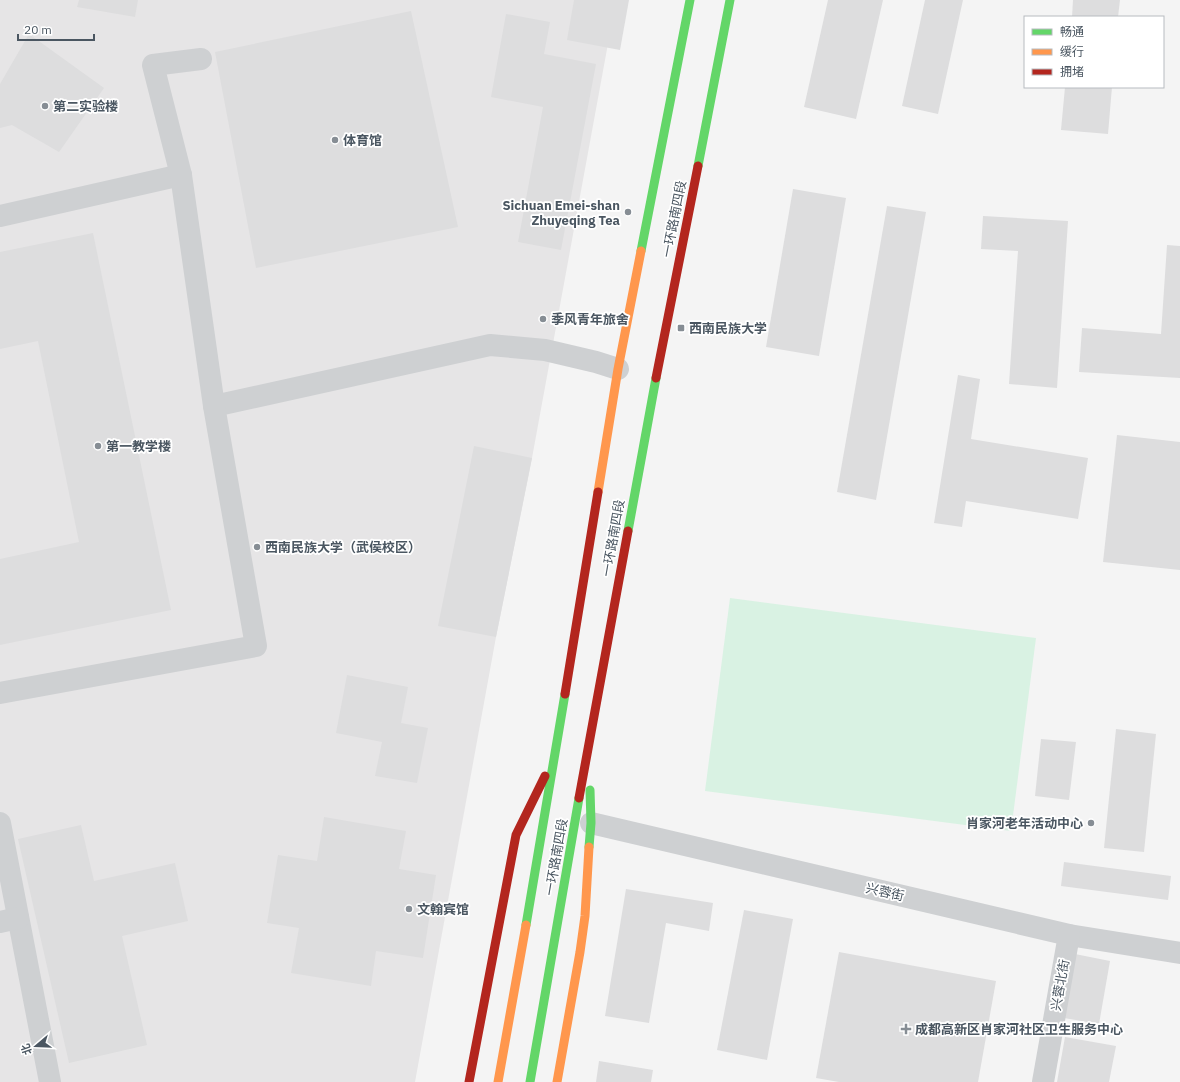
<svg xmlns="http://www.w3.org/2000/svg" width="1180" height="1082" font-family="'IBM Plex Sans','Noto Sans SC',sans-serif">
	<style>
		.education { fill: #e6e5e6 }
		.park { fill: #d9f2e3 }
		.building { fill: #ddddde }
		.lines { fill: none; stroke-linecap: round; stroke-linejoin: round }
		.street { stroke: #ced0d2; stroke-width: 22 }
		.fast { stroke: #63d668; stroke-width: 9 }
		.slow { stroke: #ff974d; stroke-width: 9 }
		.jam { stroke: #b3261e; stroke-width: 9 }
		.poi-dot { fill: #868d94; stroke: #fff; stroke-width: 1.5 }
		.labels { text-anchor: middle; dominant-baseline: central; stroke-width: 3.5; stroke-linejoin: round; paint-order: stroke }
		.poi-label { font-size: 13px; font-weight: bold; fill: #4a5661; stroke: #fff; text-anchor: start }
		.street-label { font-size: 13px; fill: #4a5661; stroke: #fff }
	</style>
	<rect width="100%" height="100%" fill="#f4f4f4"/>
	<polygon class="education" points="0,0 616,0 532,458 496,637 415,1082 0,1082"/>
	<polygon class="park" points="730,598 1036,638 1011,831 705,791"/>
	<g class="building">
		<polygon points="79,0 138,0 135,17 77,7"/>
		<polygon points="574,0 629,0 620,50 567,40"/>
		<polygon points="828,0 883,0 856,119 804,107"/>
		<polygon points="925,0 963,0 938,114 902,106"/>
		<polygon points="1073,0 1120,0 1118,17 1072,17"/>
		<polygon points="411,11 458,227 256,268 215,52"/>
		<polygon points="506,14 550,22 544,54 596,64 561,250 518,242 543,107 491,97"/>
		<polygon points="29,34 104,88 59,152 12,125 0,128 0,84"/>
		<polygon points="1065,87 1112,87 1108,134 1061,130"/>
		<polygon points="793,189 846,198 819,356 766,347"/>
		<polygon points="887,206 926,212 876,500 837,492"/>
		<polygon points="983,216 1068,221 1057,388 1009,384 1018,251 981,249"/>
		<polygon points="93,233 171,610 0,645 0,559 79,542 38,341 0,349 0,252"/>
		<polygon points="1167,245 1180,246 1180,378 1079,372 1082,328 1161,334"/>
		<polygon points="958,375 980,379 971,439 1088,458 1078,519 966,501 962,527 934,523"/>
		<polygon points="1117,435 1180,442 1180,570 1103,562"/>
		<polygon points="474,446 532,458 496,637 438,626"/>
		<polygon points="347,675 408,687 401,723 428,728 417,783 375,776 382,742 336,733"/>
		<polygon points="1116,729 1156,734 1144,852 1104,848"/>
		<polygon points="1041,739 1076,742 1069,800 1035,796"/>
		<polygon points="324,817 406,831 399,869 436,875 423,958 376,951 371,986 291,973 299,928 267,923 278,855 317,861"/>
		<polygon points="81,825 94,881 175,863 188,921 122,936 147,1045 69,1063 18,839"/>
		<polygon points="1064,862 1171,876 1168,900 1061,886"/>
		<polygon points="626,889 713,903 709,931 666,923 649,1023 605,1016"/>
		<polygon points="744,910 793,919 767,1060 717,1050"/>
		<polygon points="839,952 996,981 978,1082 839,1082 816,1078"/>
		<polygon points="1075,954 1110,961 1099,1024 1064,1018"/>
		<polygon points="1065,1037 1116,1046 1109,1082 1057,1082"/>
		<polygon points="599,1061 653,1070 651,1082 596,1082"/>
	</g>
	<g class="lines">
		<g class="street">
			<polyline points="0,216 181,175"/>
			<polyline points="214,406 490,345 545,350 596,362 618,369"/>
			<polyline points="0,693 256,646 214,406 181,175 153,65 201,59"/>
			<polyline points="0,823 50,1082"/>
			<polyline points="591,823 1069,935 1180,953"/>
			<polyline points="0,922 18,918"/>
			<polyline points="1043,1082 1069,935"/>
		</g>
		<g class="fast">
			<polyline points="698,166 730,0"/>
			<polyline points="641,251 690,0"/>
			<polyline points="628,531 656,378"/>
			<polyline points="589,847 591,823 590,790"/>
			<polyline points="526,925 565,694"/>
			<polyline points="530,1082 579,798"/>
		</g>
		<g class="slow">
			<polyline points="598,492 618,369 641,251"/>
			<polyline points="498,1082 526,925"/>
			<polyline points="557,1082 580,952 585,916 589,847"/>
		</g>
		<g class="jam">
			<polyline points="656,378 698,166"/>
			<polyline points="565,694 598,492"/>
			<polyline points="579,798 628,531"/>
			<polyline points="469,1082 516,835 545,776"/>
		</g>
	</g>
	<g class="poi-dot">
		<circle cx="45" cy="106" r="4"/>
		<circle cx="335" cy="140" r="4"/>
		<circle cx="628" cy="212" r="4"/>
		<circle cx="543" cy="319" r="4"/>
		<rect x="677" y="324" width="8" height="8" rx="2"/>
		<circle cx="98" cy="446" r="4"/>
		<circle cx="257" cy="547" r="4"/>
		<circle cx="1091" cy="823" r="4"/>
		<circle cx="409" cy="909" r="4"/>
		<path d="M904 1023h4v4h4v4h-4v4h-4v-4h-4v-4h4z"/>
	</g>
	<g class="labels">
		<g class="poi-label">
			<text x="53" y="106">第二实验楼</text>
			<text x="343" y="140">体育馆</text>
			<text x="620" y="205" text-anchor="end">Sichuan Emei-shan<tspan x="620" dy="15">Zhuyeqing Tea</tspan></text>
			<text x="551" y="319">季风青年旅舍</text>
			<text x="689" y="328">西南民族大学</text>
			<text x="106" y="446">第一教学楼</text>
			<text x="265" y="547">西南民族大学（武侯校区）</text>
			<text x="1083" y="823" text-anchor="end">肖家河老年活动中心</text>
			<text x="417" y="909">文翰宾馆</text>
			<text x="915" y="1029">成都高新区肖家河社区卫生服务中心</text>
		</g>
		<g class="street-label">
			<text transform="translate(674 219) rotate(-79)">一环路南四段</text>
			<text transform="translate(613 538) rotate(-80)">一环路南四段</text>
			<text transform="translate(556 857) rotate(-80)">一环路南四段</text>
			<text transform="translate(885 892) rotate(13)">兴蓉街</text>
			<text transform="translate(1060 985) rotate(-80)">兴蓉北街</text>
		</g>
	</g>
	<rect x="1024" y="16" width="140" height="72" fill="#ffffff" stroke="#b7bbc0"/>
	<rect x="1032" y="29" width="20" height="6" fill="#63d668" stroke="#b7bbc0"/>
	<text x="1060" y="36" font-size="12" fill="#4a5661">畅通</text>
	<rect x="1032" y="49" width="20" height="6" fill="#ff974d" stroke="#b7bbc0"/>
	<text x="1060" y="56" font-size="12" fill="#4a5661">缓行</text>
	<rect x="1032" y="69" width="20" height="6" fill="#b3261e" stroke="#b7bbc0"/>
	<text x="1060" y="76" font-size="12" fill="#4a5661">拥堵</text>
	<g transform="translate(36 1046) rotate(251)" stroke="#ffffff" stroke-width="3" paint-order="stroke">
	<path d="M0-3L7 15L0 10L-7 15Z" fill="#4a5661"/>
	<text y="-6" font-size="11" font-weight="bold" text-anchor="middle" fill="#4a5661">北</text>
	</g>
	<path d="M18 34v6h76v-6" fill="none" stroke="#4a5661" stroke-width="2"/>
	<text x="24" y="34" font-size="12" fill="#4a5661" stroke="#ffffff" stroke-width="3" paint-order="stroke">20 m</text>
</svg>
